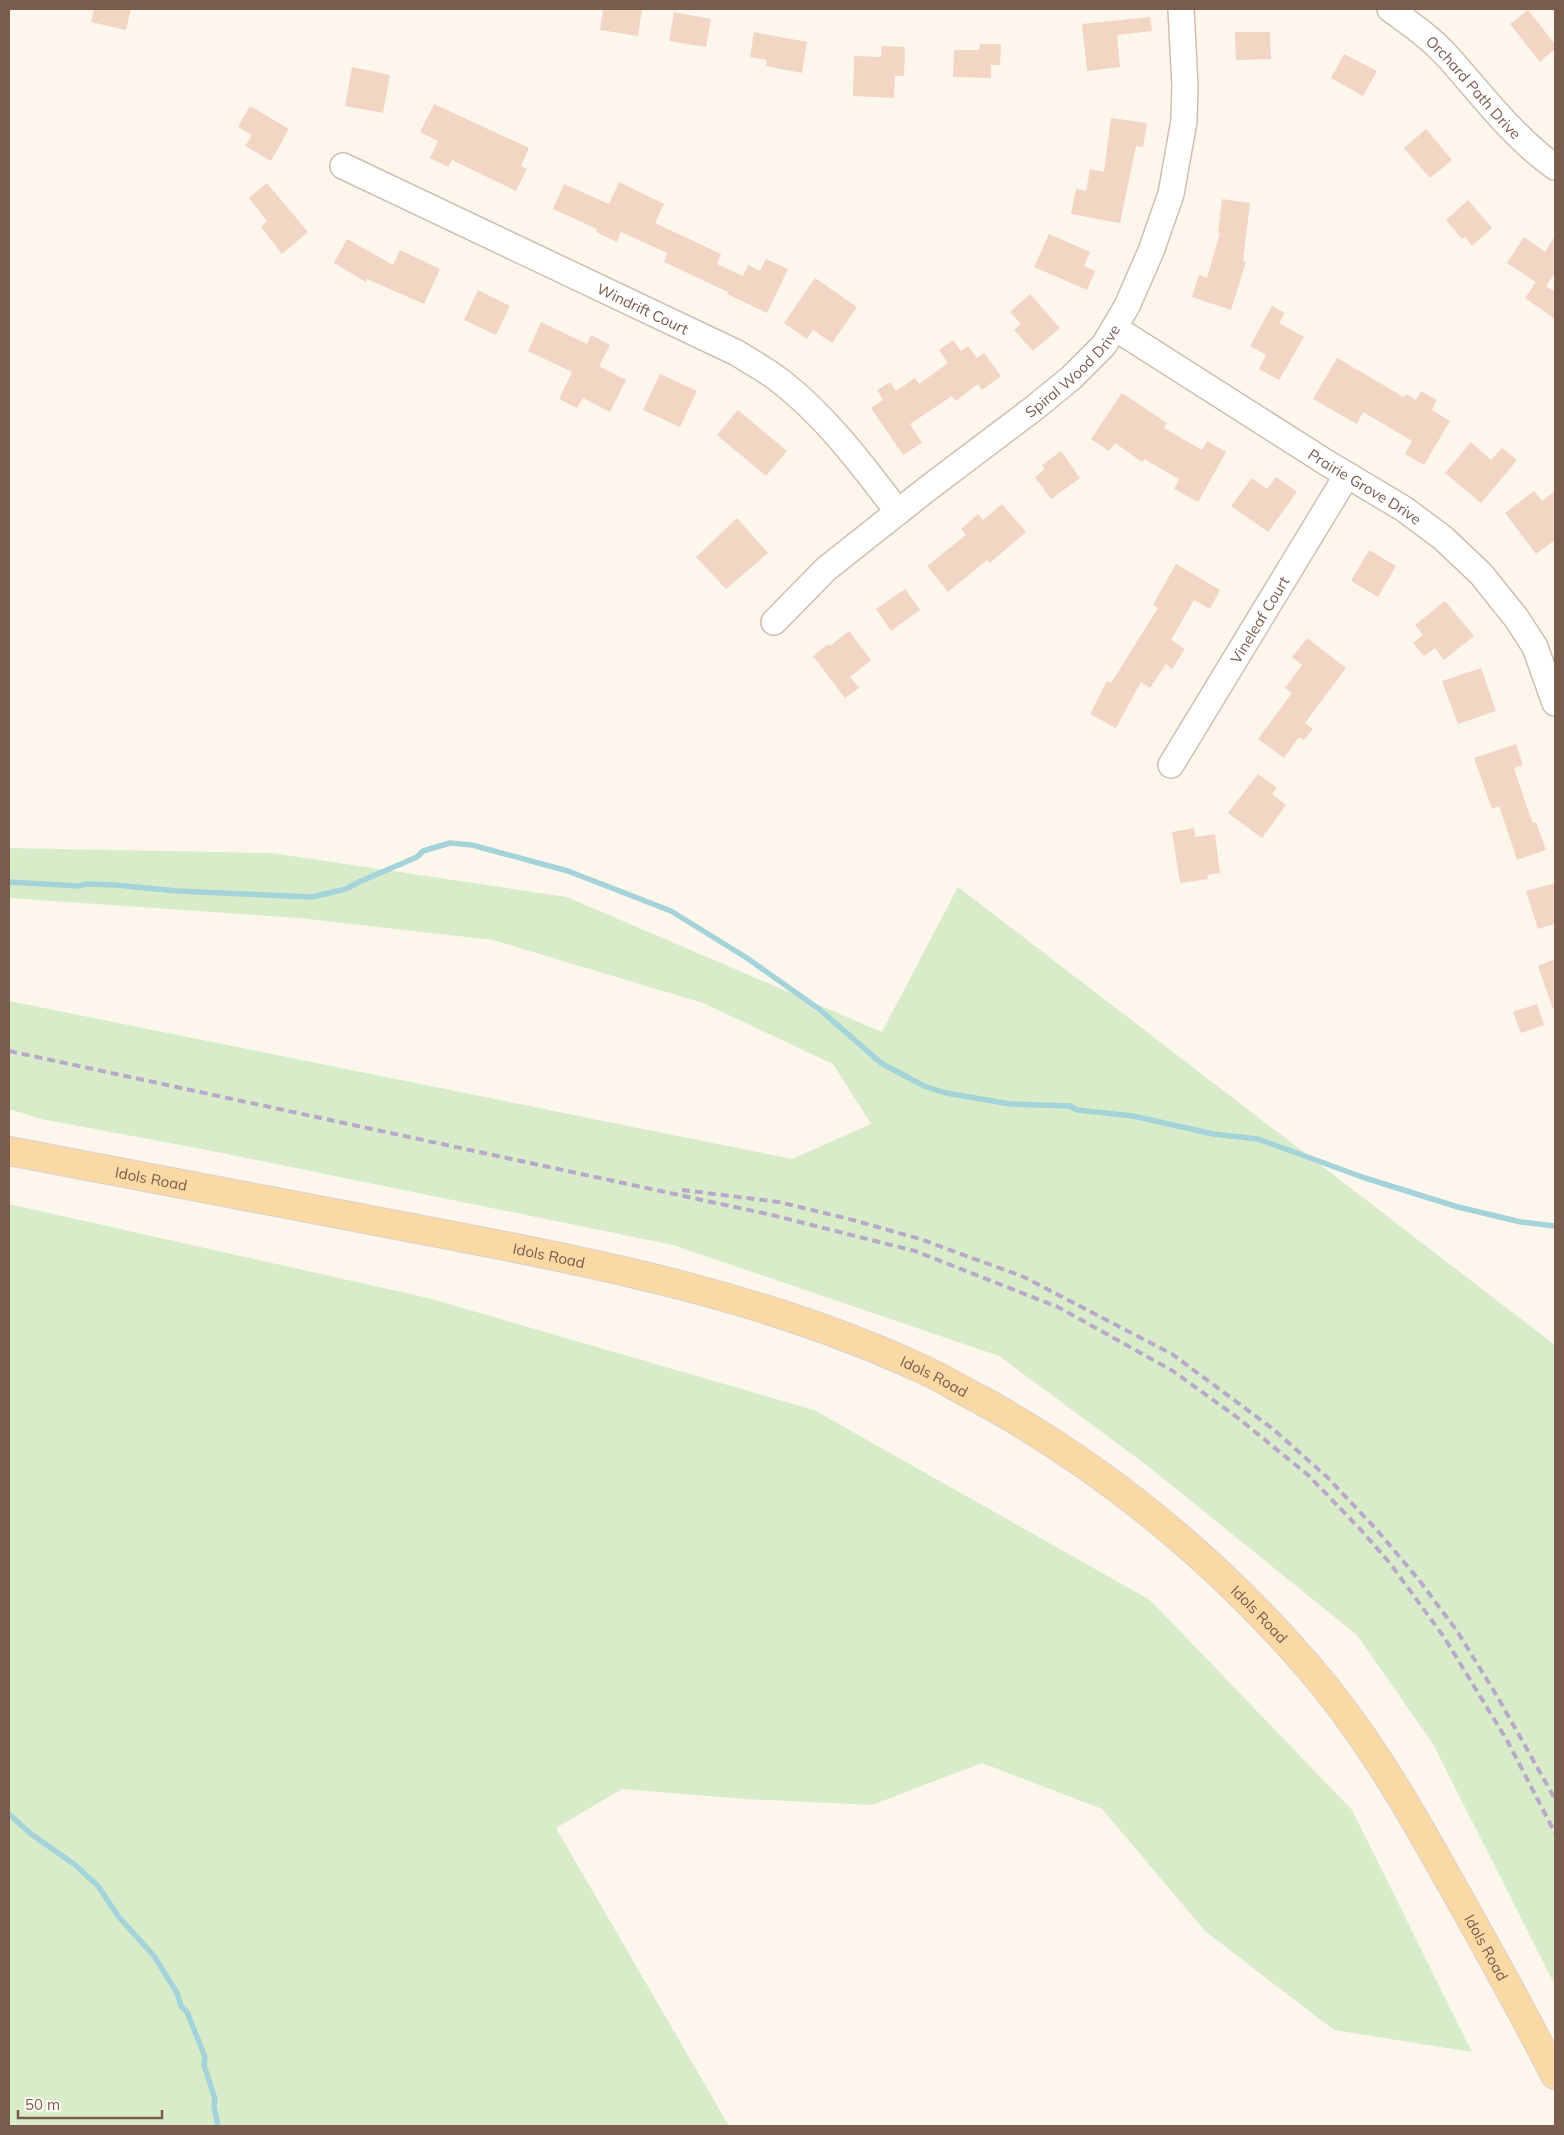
<svg xmlns="http://www.w3.org/2000/svg" width="1564" height="2135" font-family="Mulish,sans-serif">
	<style>
		.green { fill: #d8ecc9 }
		.lines { fill: none; stroke-linecap: round; stroke-linejoin: round }
		.stream { stroke: #a5d3da; stroke-width: 5.5 }
		.building { fill: #f3d5c3 }
		.minor-casing { stroke: #d1beb0; stroke-width: 28 }
		.major-casing { stroke: #dad1cd; stroke-width: 30 }
		.minor { stroke: #fff; stroke-width: 25 }
		.major { stroke: #fbd9a5; stroke-width: 28 }
		.rail { stroke: #b9a8c9; stroke-width: 4; stroke-dasharray: 8 5; stroke-linecap: butt }
		.labels { text-anchor: middle; dominant-baseline: central; stroke-width: 4.5; stroke-linejoin: round; paint-order: stroke }
		.street-label { font-size: 15px; fill: #7a5c4d; stroke: #fffaf3 }
	</style>
	<rect width="100%" height="100%" fill="#fdf6ec"/>
	<g class="green">
		<polygon points="9,848 272,853 567,897 882,1032 958,887 1555,1345 1555,1985 1433,1744 1357,1635 1149,1467 999,1356 673,1245 207,1150 41,1119 9,1109 9,1001 792,1159 871,1124 833,1064 703,1003 493,940 299,918 9,898"/>
		<polygon points="9,1204 428,1298 814,1410 1150,1600 1352,1810 1472,2052 1334,2030 1205,1931 1102,1809 982,1763 872,1805 745,1799 622,1789 556,1828 729,2126 9,2126"/>
	</g>
	<g class="lines">
		<g class="stream">
			<polyline points="9,882 79,886 86,884 116,885 177,891 312,897 346,889 359,882 417,857 423,851 450,843 472,845 568,871 671,911 747,958 819,1009 881,1063 924,1086 946,1093 1010,1104 1070,1106 1077,1110 1133,1116 1213,1134 1258,1139 1365,1178 1458,1207 1521,1222 1555,1226"/>
			<polyline points="9,1814 31,1834 74,1864 98,1886 118,1916 154,1956 177,1993 181,2006 187,2012 205,2057 204,2065 215,2099 214,2107 218,2126"/>
		</g>
	</g>
	<g class="building">
		<polygon points="94,9 131,9 126,30 91,22"/>
		<polygon points="603,9 642,9 638,36 600,30"/>
		<polygon points="1528,10 1555,44 1555,49 1540,62 1510,24"/>
		<polygon points="674,12 711,19 706,47 669,41"/>
		<polygon points="1150,17 1152,31 1117,35 1120,67 1087,71 1082,24"/>
		<polygon points="754,32 807,42 802,73 766,66 767,60 750,57"/>
		<polygon points="1235,32 1270,32 1271,59 1236,60"/>
		<polygon points="980,44 1001,44 1000,65 991,65 991,78 953,77 954,50 979,50"/>
		<polygon points="882,46 905,47 904,76 895,76 894,98 853,96 854,56 881,57"/>
		<polygon points="1344,54 1377,71 1363,96 1331,78"/>
		<polygon points="352,67 390,75 383,113 345,106"/>
		<polygon points="434,104 529,148 521,166 527,169 516,191 452,160 448,167 430,158 438,141 420,132"/>
		<polygon points="250,106 289,129 271,161 245,146 252,135 238,127"/>
		<polygon points="1111,118 1147,123 1143,147 1136,146 1120,223 1071,214 1076,189 1086,191 1090,169 1104,172"/>
		<polygon points="1426,129 1452,160 1430,178 1404,148"/>
		<polygon points="619,182 664,204 655,223 721,254 717,264 743,276 748,265 760,271 766,259 788,269 767,313 727,294 728,292 664,262 667,253 621,232 617,242 596,232 597,229 553,209 564,184 609,204"/>
		<polygon points="267,183 308,232 282,254 261,227 267,221 249,198"/>
		<polygon points="1222,199 1250,203 1243,261 1246,262 1231,310 1192,297 1199,275 1207,278 1220,233 1218,233"/>
		<polygon points="1468,200 1492,228 1472,246 1465,237 1462,239 1446,220"/>
		<polygon points="1049,234 1090,252 1084,266 1095,271 1087,290 1034,267"/>
		<polygon points="1555,236 1555,273 1546,286 1555,292 1555,319 1525,298 1536,282 1507,263 1524,237 1545,252"/>
		<polygon points="347,239 393,265 400,250 440,269 424,304 367,279 366,282 334,263"/>
		<polygon points="815,278 857,307 832,343 813,330 807,339 784,323"/>
		<polygon points="478,290 510,306 496,335 464,320"/>
		<polygon points="1030,294 1060,328 1033,351 1014,330 1021,324 1010,312"/>
		<polygon points="1272,306 1285,313 1279,323 1304,337 1279,380 1259,369 1266,355 1250,346"/>
		<polygon points="541,322 587,344 591,335 610,345 599,366 626,380 610,412 583,398 577,408 559,399 572,372 528,351"/>
		<polygon points="953,340 961,351 968,346 977,358 984,353 1001,376 982,390 978,384 956,401 952,396 910,424 922,443 903,455 871,408 883,400 877,390 890,382 896,391 915,378 919,384 948,363 939,350"/>
		<polygon points="1337,358 1404,397 1406,394 1416,400 1421,391 1437,400 1432,410 1450,421 1424,465 1405,454 1412,441 1363,412 1357,424 1313,399"/>
		<polygon points="660,374 697,391 680,427 643,410"/>
		<polygon points="1122,393 1167,423 1164,428 1202,450 1207,441 1226,452 1198,502 1174,489 1179,479 1144,459 1142,462 1115,443 1109,451 1091,439"/>
		<polygon points="738,410 787,451 766,476 717,435"/>
		<polygon points="1471,442 1491,460 1502,448 1517,460 1481,503 1445,473"/>
		<polygon points="1061,451 1080,478 1051,499 1035,477 1045,469 1042,465"/>
		<polygon points="1276,477 1297,492 1268,532 1231,506 1252,478 1267,489"/>
		<polygon points="1534,491 1542,501 1555,491 1555,540 1536,554 1505,513"/>
		<polygon points="1002,504 1026,532 990,563 987,560 948,592 927,566 966,535 961,529 978,514 983,520"/>
		<polygon points="737,518 768,553 726,589 696,557"/>
		<polygon points="1369,550 1396,566 1378,597 1351,581"/>
		<polygon points="1176,564 1220,590 1210,609 1194,600 1171,640 1185,649 1172,669 1166,664 1150,688 1141,682 1116,728 1090,714 1107,681 1111,683 1158,608 1153,605"/>
		<polygon points="905,589 920,610 891,631 876,609"/>
		<polygon points="1445,601 1474,636 1444,660 1435,648 1424,656 1413,643 1423,635 1415,625"/>
		<polygon points="849,631 871,660 850,677 859,688 845,698 813,656 828,644 830,646"/>
		<polygon points="1307,638 1346,668 1305,723 1313,729 1304,740 1299,737 1284,758 1258,739 1292,693 1285,688 1302,665 1292,657"/>
		<polygon points="1481,668 1496,711 1458,724 1442,681"/>
		<polygon points="1516,744 1523,765 1514,768 1529,813 1533,823 1536,822 1546,850 1517,860 1499,806 1492,809 1474,758"/>
		<polygon points="1258,774 1277,788 1272,794 1286,805 1262,838 1228,813"/>
		<polygon points="1194,828 1195,837 1215,834 1220,873 1207,875 1208,879 1180,883 1172,832"/>
		<polygon points="1555,883 1555,924 1538,929 1526,891"/>
		<polygon points="1555,959 1555,1008 1553,1009 1538,966"/>
		<polygon points="1537,1004 1544,1025 1521,1033 1513,1012"/>
	</g>
	<g class="lines">
		<g class="minor-casing">
			<g id="minor">
				<path id="s1" d="M1390,9C1411,24 1432,39 1449,58C1482,95 1514,138 1555,167"/>
				<path id="s2" d="M343,166L737,353C751,362 766,370 779,380C826,416 863,466 898,512"/>
				<path id="s3" d="M1115,328L1327,463L1404,509L1443,538L1481,574L1517,619L1535,647L1555,703"/>
				<path id="s4" d="M774,622L826,569L927,489L1033,409L1071,378L1104,345L1127,306L1151,251L1171,194L1184,121L1185,86L1181,9"/>
				<path id="s5" d="M1171,765L1347,475"/>
			</g>
		</g>
		<g class="major-casing">
			<g id="major">
				<path id="s6" d="M9,1151C150,1178 292,1205 433,1232C600,1264 767,1297 922,1369C942,1378 961,1390 981,1400C1104,1468 1215,1559 1307,1665C1362,1728 1405,1801 1445,1873C1483,1940 1520,2007 1555,2075"/>
			</g>
		</g>
		<use href="#minor" class="minor"/>
		<use href="#major" class="major"/>
		<g class="rail">
			<polyline points="9,1051 772,1215 915,1251 1058,1307 1173,1371 1238,1418 1308,1475 1361,1530 1389,1562 1444,1637 1508,1742 1555,1833"/>
			<polyline points="682,1190 779,1202 853,1220 920,1239 1024,1277 1172,1354 1273,1429 1327,1477 1376,1529 1419,1580 1457,1631 1497,1696 1555,1799"/>
		</g>
	</g>
	<g class="labels">
		<g class="street-label">
			<text stroke="none"><textPath href="#s1" startOffset="115">Orchard Path Drive</textPath></text>
			<text stroke="none"><textPath href="#s2" startOffset="332">Windrift Court</textPath></text>
			<text stroke="none"><textPath href="#s4" startOffset="391">Spiral Wood Drive</textPath></text>
			<text stroke="none"><textPath href="#s3" startOffset="296">Prairie Grove Drive</textPath></text>
			<text stroke="none"><textPath href="#s5" startOffset="170">Vineleaf Court</textPath></text>
			<text stroke="none"><textPath href="#s6" startOffset="145">Idols Road</textPath></text>
			<text stroke="none"><textPath href="#s6" startOffset="550">Idols Road</textPath></text>
			<text stroke="none"><textPath href="#s6" startOffset="955">Idols Road</textPath></text>
			<text stroke="none"><textPath href="#s6" startOffset="1360">Idols Road</textPath></text>
			<text stroke="none"><textPath href="#s6" startOffset="1765">Idols Road</textPath></text>
		</g>
	</g>
	<rect width="1564" height="2135" fill="none" stroke="#7a5c4d" stroke-width="20"/>
	<path d="M18 2110v8h144v-8" fill="none" stroke="#7a5c4d" stroke-width="2.5"/>
	<text x="25" y="2110" font-size="15" fill="#7a5c4d" stroke="#fffaf3" stroke-width="4" paint-order="stroke">50 m</text>
</svg>
